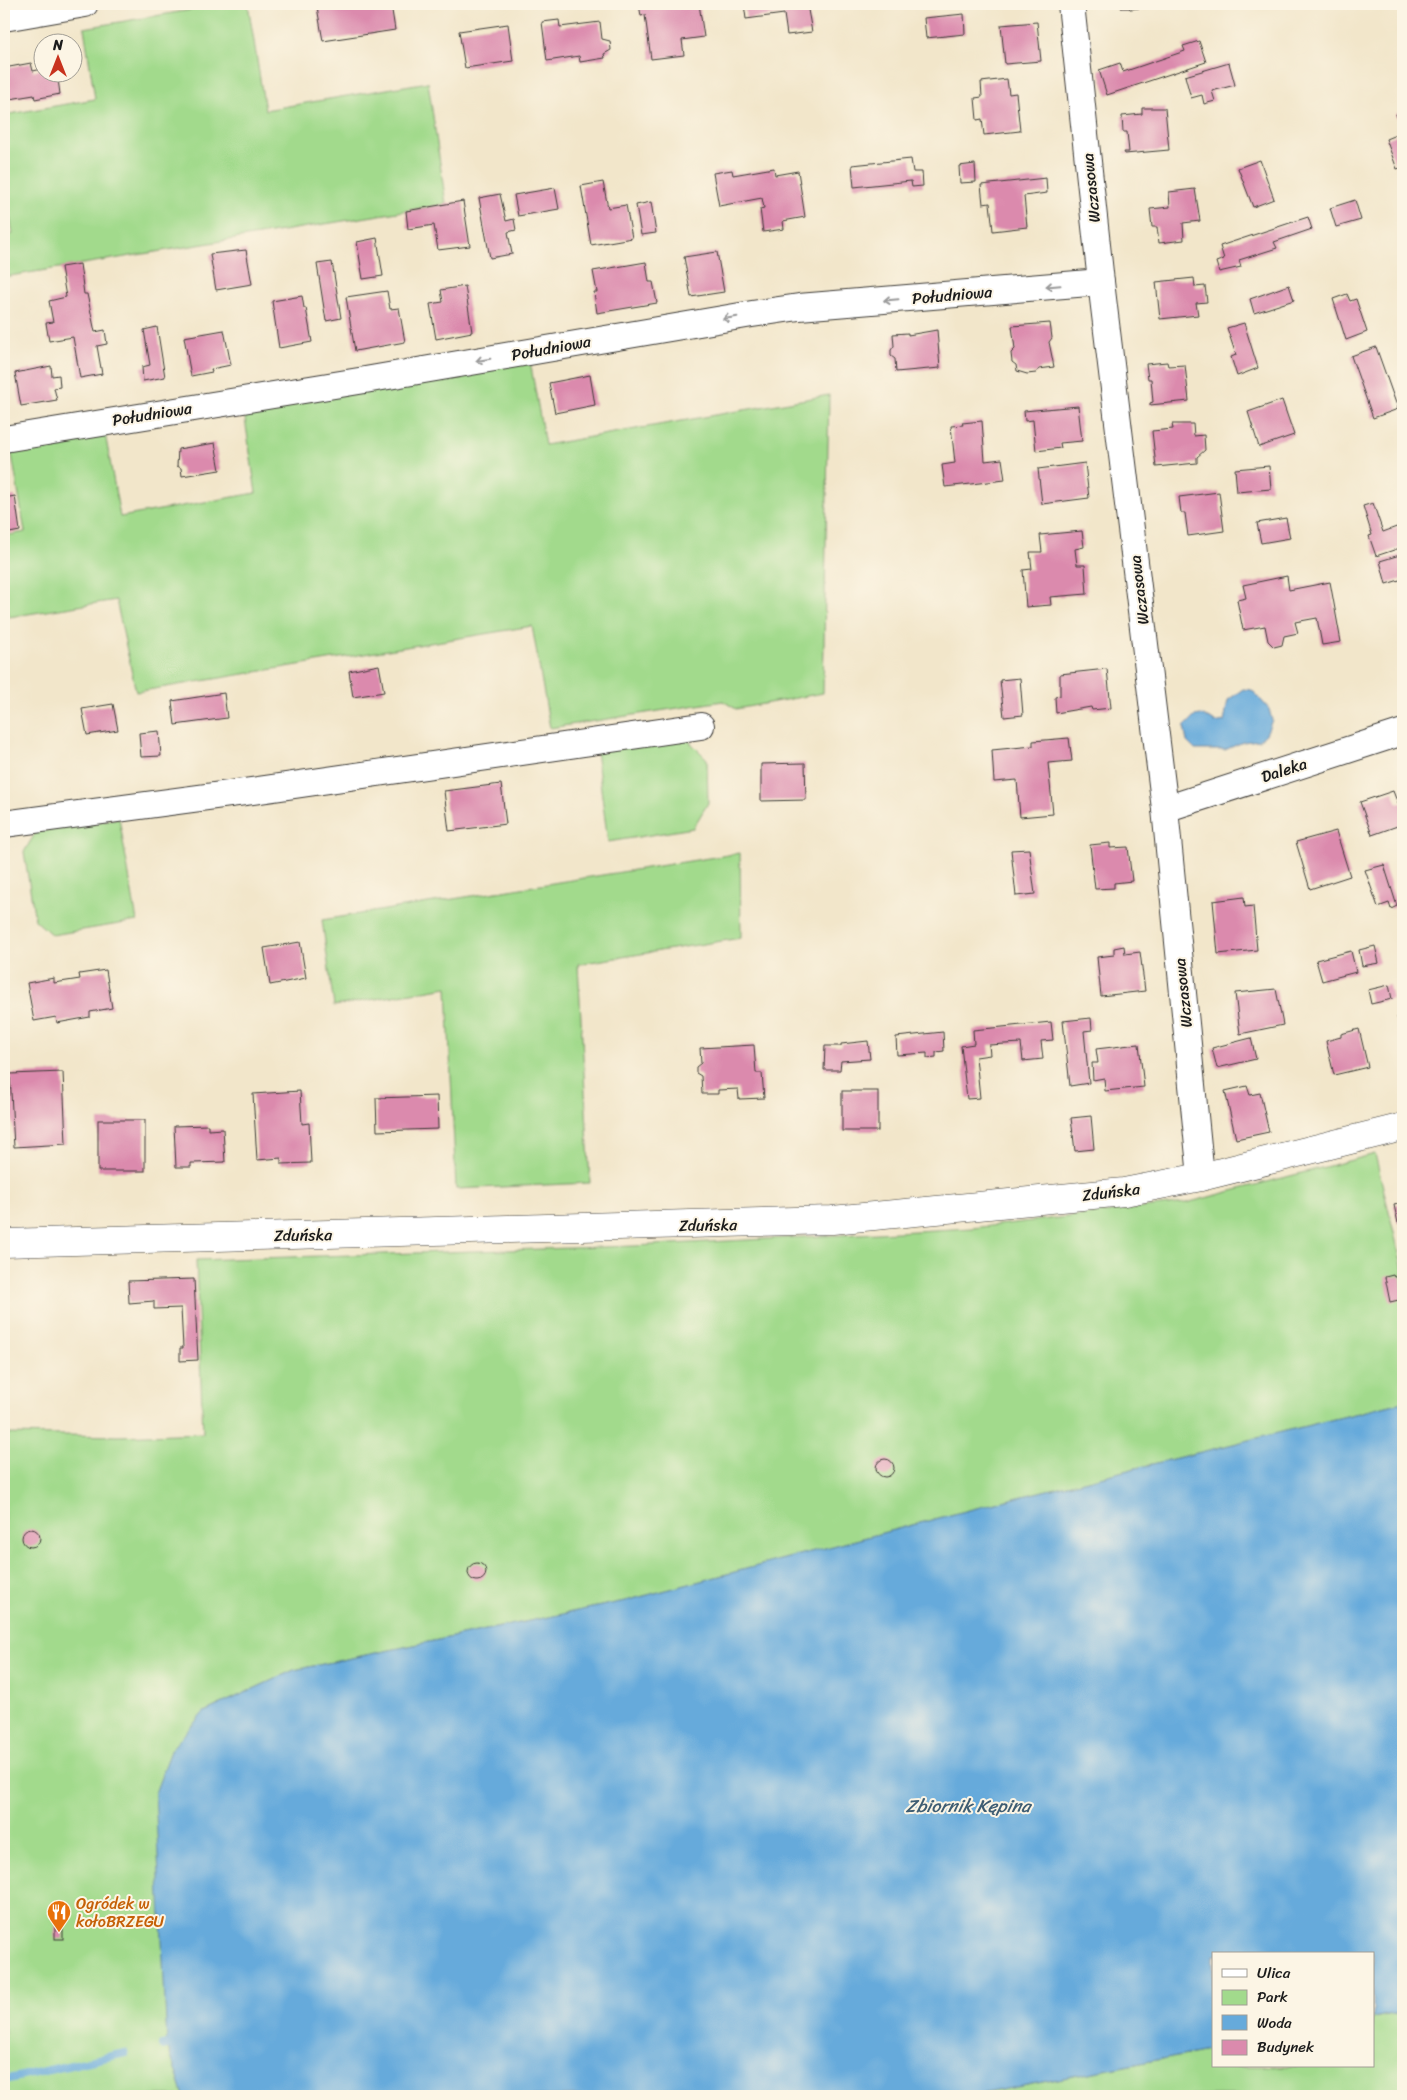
<svg xmlns="http://www.w3.org/2000/svg" width="1407" height="2100" font-family="Sriracha,sans-serif">
	<style>
		.green { fill: #a2da8c; stroke: #5f7b54 }
		.water { fill: #66aadb; stroke: #41637c }
		.lines { fill: none; stroke-linecap: round; stroke-linejoin: round }
		.stream { stroke: #66aadb; stroke-width: 8 }
		.building { fill: #db8aad }
		.street-casing { stroke: #3c3a36; stroke-width: 28 }
		.secondary-casing { stroke: #3c3a36; stroke-width: 29 }
		.street { stroke: #fff; stroke-width: 26 }
		.secondary { stroke: #fff; stroke-width: 28 }
		.oneway { stroke: #999 }
		.labels { text-anchor: middle; dominant-baseline: central; stroke-width: 4; stroke-linejoin: round; paint-order: stroke }
		.street-label { font-size: 16px; fill: #1c1c1c; stroke: #fcf5e5 }
		.food-label { font-size: 16px; fill: #c56008; stroke: #fcf5e5; text-anchor: start }
		.water-label { font-size: 18px; font-style: italic; fill: #3d5c72; stroke: #fcf5e5 }
	</style>
	<rect width="100%" height="100%" fill="#fcf5e5"/>
	<filter id="ink" filterUnits="userSpaceOnUse"><feTurbulence type="fractalNoise" baseFrequency=".02" numOctaves="2"/><feDisplacementMap in="SourceGraphic" scale="10" xChannelSelector="R" yChannelSelector="G"/><feConvolveMatrix kernelMatrix="1 2 1 2 8 2 1 2 1" color-interpolation-filters="sRGB"/></filter>
	<filter id="wash" filterUnits="userSpaceOnUse"><feTurbulence type="fractalNoise" baseFrequency=".0096" numOctaves="4" result="noise"/><feDisplacementMap in="SourceGraphic" scale="20" xChannelSelector="R" yChannelSelector="G"/><feGaussianBlur stdDeviation="1.12" result="paint"/><feColorMatrix in="noise" values="0 0 0 0 0 0 0 0 0 0 0 0 0 0 0 0 0 1.4 0 .05"/><feComposite in="paint" operator="in"/></filter>
	<g filter="url(#wash)">
		<rect width="100%" height="100%" fill="#f2e6ca"/>
		<g class="green">
			<polygon points="226,4 248,4 265,110 428,82 446,204 4,277 4,236 13,234 4,187 4,115 95,99 84,28"/>
			<polygon points="530,361 545,445 829,395 823,693 736,709 723,701 550,728 532,626 136,692 116,600 9,617 4,598 4,536 25,532 11,449 105,433 120,517 256,493 244,412"/>
			<polygon points="686,738 707,759 708,803 693,828 608,842 596,751"/>
			<polygon points="119,818 137,921 52,935 35,920 24,852 36,832"/>
			<polygon points="740,853 741,938 578,964 590,1183 456,1189 447,987 334,1006 322,920"/>
			<polygon points="1375,1154 1403,1270 1403,1402 1007,1500 625,1601 294,1670 204,1712 167,2045 184,2096 4,2096 4,1434 119,1436 203,1433 196,1260 634,1246 972,1228 1186,1203"/>
			<polygon points="1403,2012 1403,2096 970,2096 1213,2049 1213,2066 1373,2066 1373,2018"/>
		</g>
		<g class="water">
			<polygon points="1243,689 1252,690 1269,709 1272,720 1266,734 1259,740 1243,742 1225,750 1195,750 1187,742 1184,727 1195,716 1201,715 1214,721 1214,723 1224,721 1228,700"/>
			<polygon points="1403,1402 1403,2012 1373,2018 1373,1954 1213,1954 1213,2049 970,2096 184,2096 167,2045 155,1793 172,1748 204,1712 294,1670 625,1601 1007,1500"/>
		</g>
		<g class="lines">
			<g class="stream">
				<polyline points="162,2046 177,2043"/>
				<polyline points="4,2080 125,2053"/>
			</g>
		</g>
		<g id="blocks">
			<g class="building">
				<polygon points="334,4 391,4 395,30 323,41 317,7"/>
				<polygon points="639,4 699,4 704,37 682,40 684,55 651,59 645,15 641,16"/>
				<polygon points="744,4 816,4 817,8 808,10 812,32 787,35 784,14 746,19"/>
				<polygon points="1121,4 1172,4 1172,5 1130,9 1129,8 1121,8"/>
				<polygon points="964,14 965,34 926,38 924,18"/>
				<polygon points="559,20 560,27 600,22 602,39 610,41 611,50 604,54 605,58 580,62 579,56 547,61 542,22"/>
				<polygon points="1037,22 1041,61 1005,64 1001,25"/>
				<polygon points="508,24 513,61 465,68 459,31"/>
				<polygon points="1199,41 1206,62 1107,95 1099,70 1120,63 1123,72 1185,51 1183,46"/>
				<polygon points="31,63 33,71 42,69 42,72 57,72 60,94 35,99 34,95 4,100 4,68"/>
				<polygon points="1229,63 1235,85 1212,91 1215,101 1204,104 1202,95 1191,98 1185,76"/>
				<polygon points="1007,79 1009,94 1016,93 1020,131 984,135 982,119 977,120 975,98 982,97 981,82"/>
				<polygon points="1142,108 1165,108 1169,150 1125,154 1124,152 1129,152 1127,132 1123,132 1122,116 1142,114"/>
				<polygon points="1403,111 1403,132 1396,114"/>
				<polygon points="1403,132 1403,167 1397,169 1386,139"/>
				<polygon points="911,159 913,172 922,172 923,186 912,187 911,181 854,187 852,165"/>
				<polygon points="1260,160 1274,199 1253,207 1238,168"/>
				<polygon points="975,164 976,182 960,183 959,166"/>
				<polygon points="774,168 775,175 798,171 805,217 783,221 784,229 763,232 760,209 764,208 762,198 719,206 713,173 732,170 733,175"/>
				<polygon points="1046,178 1047,193 1024,196 1027,227 993,231 990,203 983,204 981,185"/>
				<polygon points="603,182 608,208 626,205 632,238 591,245 581,186"/>
				<polygon points="555,188 559,209 518,216 514,195"/>
				<polygon points="1195,189 1200,221 1183,223 1184,240 1159,243 1157,227 1152,227 1150,209 1170,207 1169,192"/>
				<polygon points="500,194 506,221 514,219 516,230 508,232 512,254 490,258 479,198"/>
				<polygon points="1355,200 1361,220 1336,227 1330,208"/>
				<polygon points="463,201 470,246 438,250 434,225 408,229 406,211"/>
				<polygon points="651,202 656,233 641,235 636,205"/>
				<polygon points="1308,217 1312,229 1274,242 1277,248 1239,260 1241,267 1219,272 1216,262 1224,259 1220,246"/>
				<polygon points="377,238 383,276 363,279 357,242"/>
				<polygon points="246,250 252,284 216,290 210,254"/>
				<polygon points="717,252 724,292 691,297 684,257"/>
				<polygon points="332,262 341,318 326,321 317,264"/>
				<polygon points="646,262 649,282 653,282 657,303 597,313 594,292 597,292 593,271"/>
				<polygon points="80,264 84,294 87,294 95,332 105,330 107,344 97,346 102,374 80,378 73,337 49,341 46,323 53,322 49,301 66,297 61,267"/>
				<polygon points="1194,278 1195,287 1205,286 1207,302 1196,303 1198,315 1160,319 1156,282"/>
				<polygon points="1289,285 1294,300 1254,313 1250,299"/>
				<polygon points="465,286 472,332 436,339 430,304 443,302 441,290"/>
				<polygon points="387,291 390,309 399,308 405,342 355,351 346,297"/>
				<polygon points="1347,294 1350,301 1356,299 1367,332 1346,340 1333,299"/>
				<polygon points="302,296 304,308 306,308 312,342 279,348 272,301"/>
				<polygon points="1050,323 1052,338 1049,342 1054,367 1039,369 1036,373 1027,374 1017,371 1016,365 1012,362 1011,353 1015,349 1012,326"/>
				<polygon points="1244,323 1258,368 1237,376 1231,357 1236,355 1227,328"/>
				<polygon points="157,327 165,377 143,381 142,367 150,365 144,330"/>
				<polygon points="224,330 231,365 211,369 212,372 191,376 184,337"/>
				<polygon points="937,330 940,368 896,372 895,359 891,356 891,350 894,346 893,334 908,333 908,335"/>
				<polygon points="1376,347 1398,409 1373,418 1351,356"/>
				<polygon points="1167,362 1168,366 1185,365 1189,401 1150,405 1150,403 1153,402 1151,379 1148,379 1146,364"/>
				<polygon points="51,366 52,376 59,375 60,387 54,388 57,400 21,406 15,373"/>
				<polygon points="590,375 595,405 555,413 549,383"/>
				<polygon points="1282,400 1294,435 1259,447 1248,412"/>
				<polygon points="1078,406 1082,441 1060,443 1061,448 1036,451 1033,420 1025,421 1024,411"/>
				<polygon points="982,421 985,461 1002,459 1005,480 945,487 942,465 955,463 951,426 963,425 962,423"/>
				<polygon points="1172,424 1193,424 1194,436 1204,435 1205,450 1197,457 1197,463 1156,467 1152,431 1173,429"/>
				<polygon points="215,443 220,470 182,476 181,468 177,466 178,449"/>
				<polygon points="1085,463 1089,498 1042,504 1038,469"/>
				<polygon points="1269,466 1271,489 1237,492 1235,469"/>
				<polygon points="1219,492 1224,531 1188,536 1185,513 1181,513 1179,497"/>
				<polygon points="15,496 20,531 4,534 4,498"/>
				<polygon points="1373,503 1383,532 1402,525 1403,547 1376,556 1369,536 1372,535 1363,506"/>
				<polygon points="1286,518 1290,538 1261,543 1257,523"/>
				<polygon points="1082,531 1084,547 1075,549 1077,565 1085,565 1087,594 1050,597 1051,605 1026,607 1023,570 1032,569 1030,552 1042,552 1040,535"/>
				<polygon points="1403,554 1403,579 1386,584 1380,561"/>
				<polygon points="1287,576 1289,590 1330,582 1341,642 1322,645 1317,618 1295,622 1298,633 1284,636 1282,645 1274,647 1268,641 1265,626 1243,630 1237,600 1246,598 1243,585"/>
				<polygon points="379,665 384,692 353,697 349,671"/>
				<polygon points="1107,669 1111,708 1092,710 1091,707 1056,713 1055,697 1060,696 1060,674"/>
				<polygon points="1020,678 1023,715 1004,717 1000,680"/>
				<polygon points="224,693 227,718 175,725 172,701"/>
				<polygon points="113,704 118,730 87,735 82,709"/>
				<polygon points="159,731 161,756 141,757 139,733"/>
				<polygon points="1069,738 1072,761 1048,763 1053,814 1020,817 1017,780 994,782 992,750 1033,746 1033,741"/>
				<polygon points="805,763 806,800 761,801 761,764"/>
				<polygon points="501,784 506,824 449,831 444,791"/>
				<polygon points="1393,791 1398,804 1403,802 1403,813 1401,813 1403,824 1372,835 1360,802"/>
				<polygon points="1336,831 1350,876 1310,889 1296,842"/>
				<polygon points="1110,843 1110,848 1128,847 1132,881 1114,883 1114,888 1095,889 1090,845"/>
				<polygon points="1029,849 1035,894 1016,896 1011,850"/>
				<polygon points="1384,865 1397,906 1391,909 1389,903 1378,907 1365,870"/>
				<polygon points="1244,897 1245,907 1253,906 1257,950 1218,954 1213,901"/>
				<polygon points="300,942 306,978 270,985 264,948"/>
				<polygon points="1124,946 1125,954 1140,952 1145,991 1101,996 1097,957 1114,955 1114,948"/>
				<polygon points="1375,946 1379,963 1362,966 1359,950"/>
				<polygon points="1351,951 1356,972 1322,981 1316,960"/>
				<polygon points="106,970 112,1008 90,1012 90,1017 57,1023 56,1017 34,1021 27,983 54,978 54,983 80,979 79,974"/>
				<polygon points="1389,985 1392,999 1371,1004 1368,990"/>
				<polygon points="1276,989 1283,1025 1240,1034 1235,993"/>
				<polygon points="1403,1015 1403,1041 1397,1017"/>
				<polygon points="1091,1018 1092,1030 1084,1031 1089,1083 1070,1086 1063,1021"/>
				<polygon points="1051,1022 1053,1040 1041,1041 1043,1059 1023,1061 1021,1043 989,1045 990,1055 976,1057 980,1098 967,1099 961,1046 974,1044 973,1030"/>
				<polygon points="1359,1029 1368,1067 1334,1075 1326,1041 1341,1037 1341,1034"/>
				<polygon points="943,1032 944,1051 936,1052 936,1057 927,1058 927,1053 897,1055 896,1037"/>
				<polygon points="1251,1038 1256,1059 1217,1068 1212,1048"/>
				<polygon points="868,1041 870,1059 841,1061 840,1070 824,1070 825,1046 841,1046 841,1044"/>
				<polygon points="1139,1044 1144,1087 1105,1091 1104,1078 1093,1080 1092,1063 1098,1063 1096,1049"/>
				<polygon points="754,1045 756,1073 762,1073 764,1098 739,1099 738,1089 718,1090 718,1094 702,1094 701,1076 696,1073 696,1067 701,1063 700,1048"/>
				<polygon points="63,1072 66,1144 14,1147 10,1074"/>
				<polygon points="1247,1086 1250,1095 1260,1093 1269,1132 1236,1139 1225,1091"/>
				<polygon points="300,1091 302,1124 309,1123 311,1163 281,1164 281,1158 257,1160 253,1094"/>
				<rect x="842" y="1091" width="36" height="40"/>
				<polygon points="437,1096 438,1129 377,1131 376,1098"/>
				<polygon points="1091,1116 1094,1149 1075,1151 1071,1118"/>
				<rect x="98" y="1120" width="47" height="51"/>
				<polygon points="208,1125 208,1130 223,1129 225,1162 193,1163 191,1163 191,1167 176,1167 174,1126"/>
				<polygon points="1403,1203 1403,1222 1398,1223 1394,1205"/>
				<polygon points="1393,1275 1394,1277 1401,1276 1403,1299 1390,1302 1385,1277"/>
				<polygon points="194,1279 198,1360 180,1361 180,1348 183,1348 181,1308 154,1309 154,1301 129,1303 128,1281"/>
				<circle cx="885" cy="1468" r="9"/>
				<circle cx="31" cy="1538" r="9"/>
				<circle cx="477" cy="1572" r="9"/>
				<polygon points="53,1905 62,1905 63,1919 54,1919"/>
				<rect x="55" y="1926" width="8" height="13"/>
			</g>
		</g>
	</g>
	<g filter="url(#ink)">
		<use href="#blocks" fill-opacity="0" stroke="#3c3a36" stroke-width="1"/>
		<g class="lines">
			<g class="street-casing">
				<g id="street">
					<polyline points="1071,4 1101,282 1165,809 1201,1177"/>
					<polyline points="4,18 85,4"/>
					<polyline points="4,439 365,380 752,314 799,307 1101,282"/>
					<polyline points="1165,809 1403,732"/>
					<polyline points="4,824 252,791 701,726"/>
				</g>
			</g>
			<g class="secondary-casing">
				<polyline id="secondary" points="4,1243 832,1220 1124,1192 1201,1177 1403,1127"/>
			</g>
			<use href="#street" class="street"/>
			<use href="#secondary" class="secondary"/>
		</g>
		<defs><path id="oneway-shaft" d="M-6 0H5M1.5-3L5.5 0L1.5 3" fill="none" stroke-width="1.6" stroke-linecap="round" stroke-linejoin="round" transform="scale(1.25)"/></defs>
		<g class="oneway">
			<use href="#oneway-shaft" transform="translate(1053 286) rotate(175)"/>
			<use href="#oneway-shaft" transform="translate(891 300) rotate(175)"/>
			<use href="#oneway-shaft" transform="translate(730 318) rotate(170)"/>
			<use href="#oneway-shaft" transform="translate(483 360) rotate(170)"/>
		</g>
	</g>
	<defs>
		<g id="restaurant-pin" transform="scale(1.25)"><path d="M0 17L-7.5 6A9.5 9.5 0 1 1 7.5 6Z" fill="#e8710a" stroke="#fcf5e5"/><path d="M-5-6h1v4h1v-4h1v4h1v-4h1v5L-1.5 .5V6h-2V.5L-5-1ZM5-6V6H3V1.5H1.5Q1.5-4 5-6Z" fill="#fff"/></g>
	</defs>
	<g fill-rule="evenodd">
		<use href="#restaurant-pin" x="59" y="1912"/>
	</g>
	<g class="labels">
		<g class="street-label">
			<text transform="translate(1091 188) rotate(-96)">Wczasowa</text>
			<text transform="translate(952 295) rotate(-5)">Południowa</text>
			<text transform="translate(551 348) rotate(-10)">Południowa</text>
			<text transform="translate(152 414) rotate(-9)">Południowa</text>
			<text transform="translate(1139 590) rotate(-97)">Wczasowa</text>
			<text transform="translate(1284 770) rotate(-18)">Daleka</text>
			<text transform="translate(1183 993) rotate(-96)">Wczasowa</text>
			<text transform="translate(1111 1192) rotate(-7)">Zduńska</text>
			<text transform="translate(708 1225) rotate(-1)">Zduńska</text>
			<text transform="translate(303 1235) rotate(-1)">Zduńska</text>
		</g>
		<g class="food-label">
			<text x="76" y="1903">Ogródek w<tspan x="76" dy="18">kołoBRZEGU</tspan></text>
		</g>
		<g class="water-label">
			<text x="968" y="1806">Zbiornik Kępina</text>
		</g>
	</g>
	<rect width="1407" height="2100" fill="none" stroke="#fcf5e5" stroke-width="20"/>
	<rect x="1212" y="1952" width="162" height="115" fill="#fcf5e5" stroke="#a29e95"/>
	<rect x="1222" y="1969" width="25" height="8" fill="#ffffff" stroke="#a29e95"/>
	<text x="1257" y="1978" font-size="15" fill="#1c1c1c">Ulica</text>
	<rect x="1222" y="1990" width="25" height="15" fill="#a2da8c" stroke="#a29e95"/>
	<text x="1257" y="2002" font-size="15" fill="#1c1c1c">Park</text>
	<rect x="1222" y="2015" width="25" height="15" fill="#66aadb" stroke="#a29e95"/>
	<text x="1257" y="2028" font-size="15" fill="#1c1c1c">Woda</text>
	<rect x="1222" y="2040" width="25" height="15" fill="#db8aad" stroke="#a29e95"/>
	<text x="1257" y="2052" font-size="15" fill="#1c1c1c">Budynek</text>
	<g transform="translate(58 58)"><circle r="24" fill="#fcf5e5" stroke="#a29e95"/>
	<path d="M0-4L9 19L0 12L-9 19Z" fill="#c8321e"/>
	<text y="-8" font-size="14" font-weight="bold" text-anchor="middle" fill="#1c1c1c">N</text>
	</g>
</svg>
